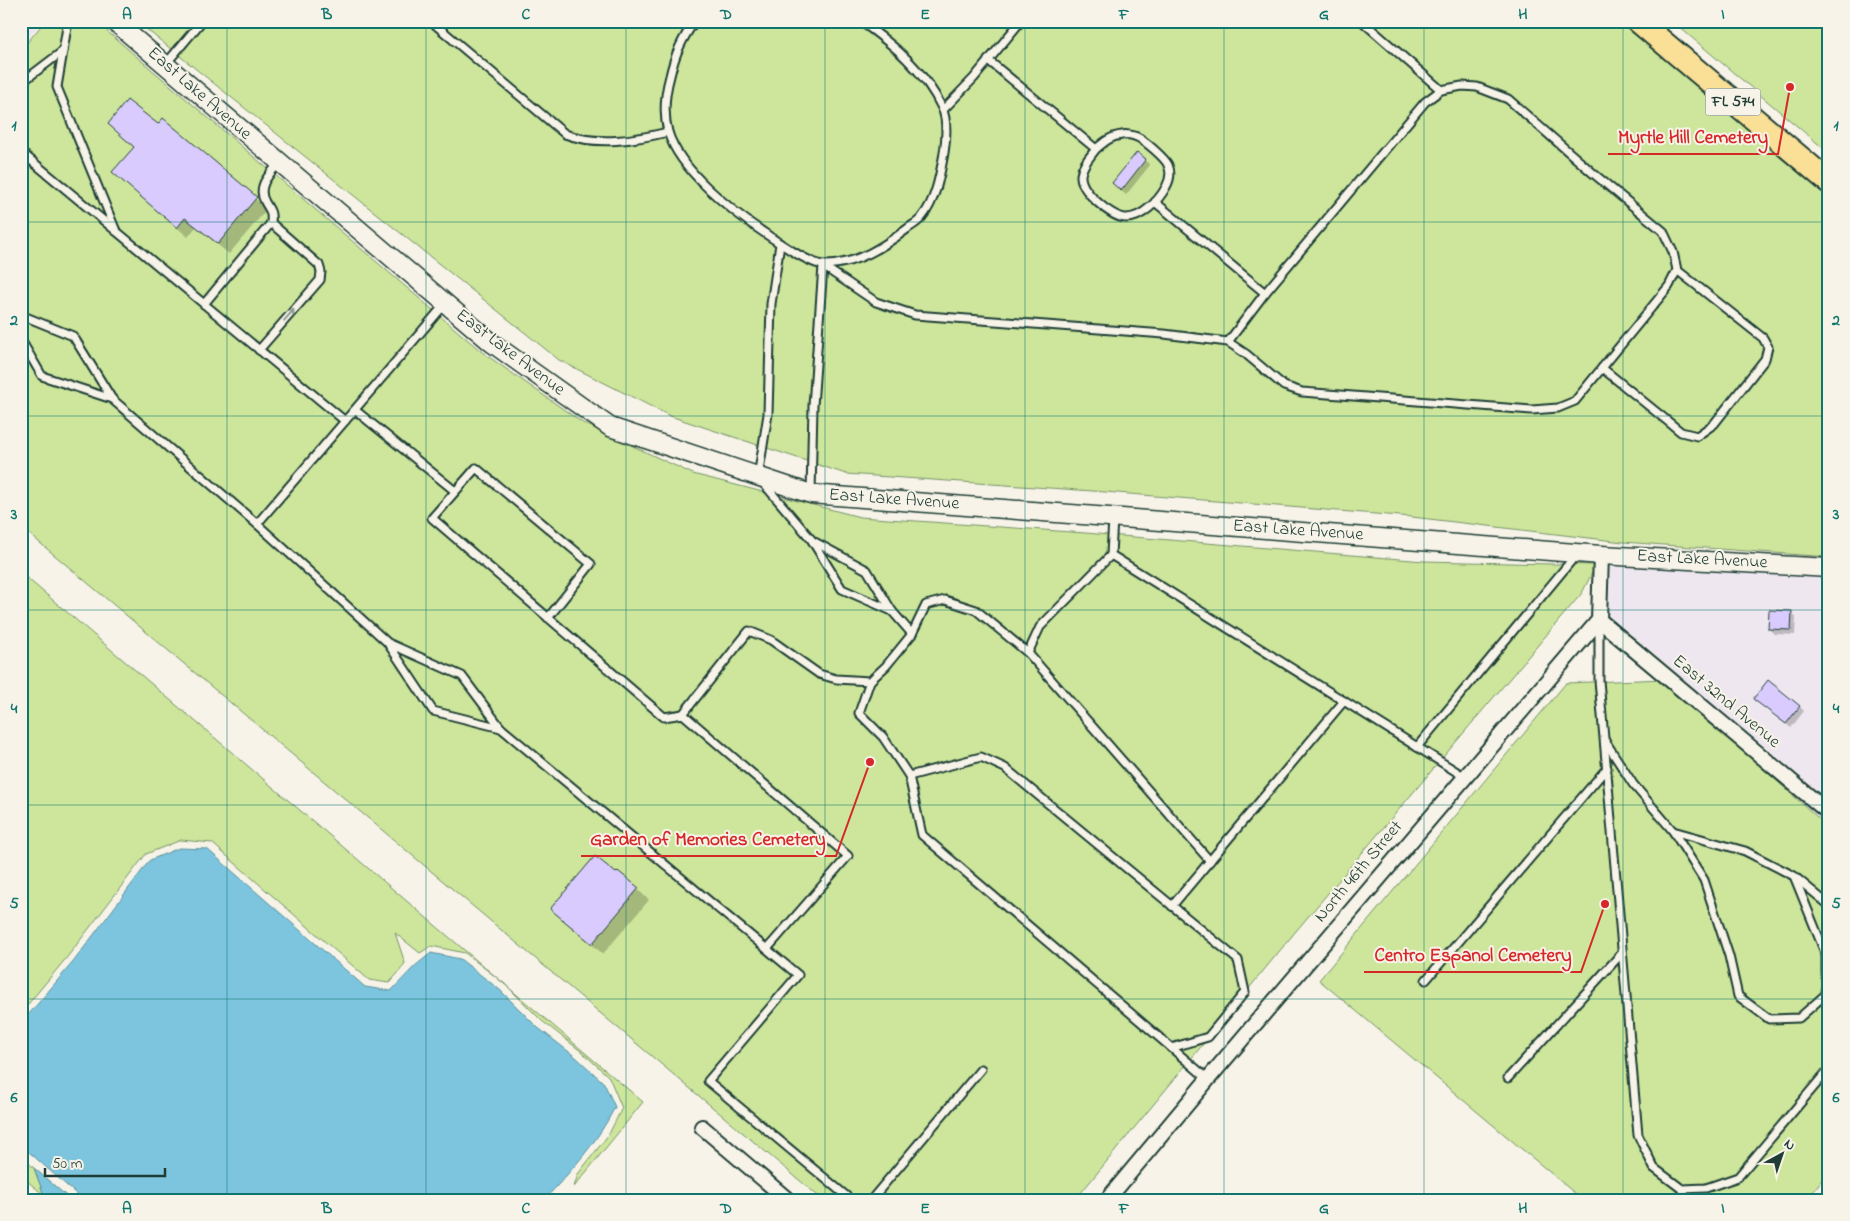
<svg xmlns="http://www.w3.org/2000/svg" width="1850" height="1221" font-family="'Indie Flower',sans-serif">
	<style>
		.built { fill: #eee7ef }
		.green { fill: #cde69c; stroke: #769268 }
		.water { fill: #7dc5de; stroke: #578f9a }
		.shadow { fill: #0003 }
		.building { fill: #d9cbfe; stroke: #1f3d34 }
		.lines { fill: none; stroke-linecap: round; stroke-linejoin: round }
		.service-casing { stroke: #1f3d34; stroke-width: 11 }
		.minor-casing { stroke: #1f3d34; stroke-width: 18 }
		.tertiary-casing { stroke: #1f3d34; stroke-width: 21 }
		.primary-casing { stroke: #1f3d34; stroke-width: 26 }
		.service { stroke: #f7f3e8; stroke-width: 7 }
		.minor { stroke: #f7f3e8; stroke-width: 14 }
		.tertiary { stroke: #f7f3e8; stroke-width: 18 }
		.primary { stroke: #fadf96; stroke-width: 22 }
		.oneway { stroke: #8b988e }
		.grid { fill: none; stroke: #0f766e; stroke-width: 1; stroke-opacity: 0.55 }
		.labels { text-anchor: middle; dominant-baseline: central; stroke-width: 4; stroke-linejoin: round; paint-order: stroke }
		.shield { fill: #f7f3e8; stroke: #60746a; stroke-width: 1 }
		.shield-label { font-size: 16px; font-weight: bold; fill: #1f3d34 }
		.street-label { font-size: 18px; fill: #1f3d34; stroke: #f7f3e8 }
		.leader { fill: none; stroke: #d62828; stroke-width: 2 }
		.callout-dot { fill: #d62828; stroke: #f7f3e8; stroke-width: 2 }
		.callout-label { font-size: 19px; text-anchor: middle; font-weight: bold; fill: #d62828; stroke: #f7f3e8; stroke-width: 4; stroke-linejoin: round; paint-order: stroke }
		.neatline { fill: none; stroke: #0f766e; stroke-width: 2 }
		.grid-label { font-size: 16px; text-anchor: middle; font-weight: bold; fill: #0f766e }
	</style>
	<rect width="100%" height="100%" fill="#f7f3e8"/>
	<filter id="ink" filterUnits="userSpaceOnUse"><feTurbulence type="fractalNoise" baseFrequency=".02" numOctaves="2"/><feDisplacementMap in="SourceGraphic" scale="10" xChannelSelector="R" yChannelSelector="G"/><feConvolveMatrix kernelMatrix="1 2 1 2 8 2 1 2 1" color-interpolation-filters="sRGB"/></filter>
	<g filter="url(#ink)">
		<g class="built">
			<polygon points="21,21 43,21 21,46"/>
			<polygon points="1610,564 1829,577 1829,801 1608,615"/>
		</g>
		<g class="green">
			<polygon points="45,21 95,21 482,352 583,423 693,474 860,517 1085,533 1424,561 1596,565 1582,593 1296,931 1075,1200 823,1200 21,527 21,50"/>
			<polygon points="136,21 1621,21 1829,196 1829,557 1623,542 1412,517 1093,491 846,474 670,416 559,360"/>
			<polygon points="1672,21 1829,21 1829,153"/>
			<polygon points="21,573 643,1102 574,1187 578,1174 609,1134 622,1108 609,1077 582,1052 542,1021 505,984 465,953 431,946 420,953 395,933 405,963 399,972 389,983 369,980 212,843 181,840 146,854 68,956 24,1009 21,1010"/>
			<polygon points="1664,679 1829,828 1829,1170 1807,1200 1583,1200 1319,980 1566,683"/>
			<polygon points="21,1156 34,1168 44,1195 21,1176"/>
		</g>
		<g class="water">
			<path d="M179,848L207,849L365,987L391,991L415,966L431,953L460,959L500,990L537,1027L577,1058L604,1083L615,1107C597,1143 571,1171 544,1200H83L21,1145V1018L29,1014L74,961L150,860Z"/>
			<polygon points="34,1168 71,1200 50,1200 44,1195"/>
		</g>
		<g class="shadow">
			<polygon points="163,120 267,209 229,254 196,227 188,237 113,172 135,148 109,124 158,126"/>
			<polygon points="1138,154 1150,165 1126,195 1118,188"/>
			<polygon points="1791,612 1796,617 1795,635 1774,634 1769,629"/>
			<polygon points="1760,703 1799,706 1804,711 1791,728"/>
			<polygon points="619,872 649,900 603,954 562,919"/>
		</g>
		<g class="building">
			<polygon points="127,100 158,124 163,118 257,197 218,244 185,218 177,228 112,172 134,147 108,124"/>
			<polygon points="1137,152 1146,159 1121,191 1112,183"/>
			<polygon points="1769,610 1792,611 1791,630 1768,629"/>
			<polygon points="1768,680 1800,706 1786,724 1753,699"/>
			<polygon points="595,856 616,873 618,871 639,888 592,944 550,909"/>
		</g>
		<g class="lines">
			<g class="service-casing">
				<g id="service">
					<polyline points="68,21 57,87 116,231"/>
					<path d="M431,21L565,134C597,146 635,140 668,132"/>
					<path d="M695,21C682,39 675,54 670,76C665,94 663,113 668,132C680,171 733,212 766,234C778,242 812,266 826,265C857,264 883,247 907,229C912,225 919,222 922,217C936,200 940,175 944,153C946,140 948,121 942,108C925,71 893,44 860,21"/>
					<polyline points="1362,21 1441,90"/>
					<path d="M988,60L1096,149C1090,157 1082,165 1081,175C1080,191 1111,217 1125,218C1142,219 1159,200 1166,187C1170,180 1171,172 1168,165C1165,158 1144,140 1137,137C1133,135 1126,134 1122,135C1111,136 1104,142 1096,149"/>
					<polyline points="165,65 202,21"/>
					<polyline points="21,83 63,51"/>
					<polyline points="943,110 974,78 1021,21"/>
					<polyline points="21,152 345,421"/>
					<polyline points="1155,202 1265,293"/>
					<polyline points="780,244 771,304 768,414 758,477 811,539 842,589 892,611 912,634 886,666 870,681 859,713 883,737 909,776 922,835 1208,1079"/>
					<path d="M204,304L271,223C272,211 270,211 265,202C256,186 270,174 279,163"/>
					<polyline points="445,304 257,524 388,643 462,676 501,728 798,975 708,1081 851,1200"/>
					<polyline points="21,315 73,336 112,399"/>
					<polyline points="21,340 42,376 112,399 257,524"/>
					<polyline points="259,350 320,280 321,272 319,265 271,223"/>
					<polyline points="1602,368 1681,432 1697,436 1714,424 1765,359 1768,347 1763,338 1677,270"/>
					<polyline points="355,410 455,491"/>
					<polyline points="811,493 813,406 823,266 876,302 915,315 1164,334 1228,342 1246,354 1284,386 1302,392 1532,410 1558,408 1575,401 1669,286 1677,270 1673,252 1663,231 1594,174 1508,99 1477,87 1462,86 1441,90 1425,102 1265,293 1228,342"/>
					<polyline points="1113,518 1111,555 1465,777"/>
					<polyline points="813,541 867,570 892,611"/>
					<polyline points="1111,555 1040,627 1028,653 1210,861"/>
					<polyline points="548,618 591,564 476,468 432,518 664,717 683,714 848,856 767,949"/>
					<polyline points="1599,623 1599,680 1638,1135 1654,1168 1682,1189 1706,1188 1738,1177 1829,1069"/>
					<polyline points="912,634 926,605 945,600 976,610 1028,653"/>
					<polyline points="389,645 433,711 501,728"/>
					<polyline points="683,714 749,631 771,640 819,674 836,679 870,681"/>
					<polyline points="1605,741 1633,784 1673,831 1745,851 1794,876 1829,905"/>
					<polyline points="1417,747 1576,555"/>
					<polyline points="909,776 981,757 1005,768 1238,960 1245,992 1208,1037 1171,1048"/>
					<polyline points="1673,831 1704,880 1729,956 1738,996 1769,1019 1799,1018 1826,994 1826,955 1794,876"/>
					<polyline points="1172,906 1344,701"/>
					<polyline points="1426,980 1607,768"/>
					<polyline points="1508,1078 1622,953"/>
					<polyline points="871,1200 981,1069"/>
				</g>
			</g>
			<g class="minor-casing">
				<g id="minor">
					<polyline points="1599,620 1829,813"/>
					<polyline points="702,1127 788,1200"/>
					<polyline points="1107,1200 1208,1079 1599,620 1601,555"/>
				</g>
			</g>
			<g class="tertiary-casing">
				<polyline id="tertiary" points="114,21 492,343 610,427 811,494 1601,555 1829,568"/>
			</g>
			<g class="primary-casing">
				<polyline id="primary" points="1638,21 1829,182"/>
			</g>
			<use href="#service" class="service"/>
			<use href="#minor" class="minor"/>
			<use href="#tertiary" class="tertiary"/>
			<use href="#primary" class="primary"/>
		</g>
		<defs><path id="oneway-shaft" d="M-6 0H5M1.5-3L5.5 0L1.5 3" fill="none" stroke-width="1.6" stroke-linecap="round" stroke-linejoin="round" transform="scale(1.25)"/></defs>
		<use class="oneway" href="#oneway-shaft" transform="translate(289 315) rotate(-49)"/>
	</g>
	<path class="grid" d="M227,21V1200M426,21V1200M626,21V1200M825,21V1200M1025,21V1200M1224,21V1200M1424,21V1200M1623,21V1200M21,222H1829M21,416H1829M21,610H1829M21,805H1829M21,999H1829"/>
	<g class="labels">
		<rect class="shield" x="1705.5" y="88.5" width="55" height="27" rx="4"/>
		<g class="shield-label">
			<text x="1733" y="102">FL 574</text>
		</g>
		<g class="street-label">
			<text transform="translate(199 94) rotate(41)">East Lake Avenue</text>
			<text transform="translate(510 353) rotate(37)">East Lake Avenue</text>
			<text transform="translate(894 500) rotate(4)">East Lake Avenue</text>
			<text transform="translate(1298 531) rotate(4)">East Lake Avenue</text>
			<text transform="translate(1702 560) rotate(3)">East Lake Avenue</text>
			<text transform="translate(1726 702) rotate(40)">East 32nd Avenue</text>
			<text transform="translate(1359 872) rotate(-50)">North 46th Street</text>
		</g>
	</g>
	<path class="leader" d="M1790 87L1778 154H1608M870 762L836 856H581M1605 904L1581 972H1364"/>
	<g class="callout-dot">
		<circle cx="1790" cy="87" r="5"/>
		<circle cx="870" cy="762" r="5"/>
		<circle cx="1605" cy="904" r="5"/>
	</g>
	<g class="callout-label">
		<text x="1693" y="143">Myrtle Hill Cemetery</text>
		<text x="708" y="845">Garden of Memories Cemetery</text>
		<text x="1473" y="961">Centro Espanol Cemetery</text>
	</g>
	<rect width="1850" height="1221" fill="none" stroke="#f7f3e8" stroke-width="55"/>
	<g transform="translate(1782 1154) rotate(40)" stroke="#f7f3e8" stroke-width="4" paint-order="stroke">
	<path d="M0-4L9 19L0 12L-9 19Z" fill="#1f3d34"/>
	<text y="-8" font-size="14" font-weight="bold" text-anchor="middle" fill="#1f3d34">N</text>
	</g>
	<path d="M45 1168v8h120v-8" fill="none" stroke="#1f3d34" stroke-width="2.5"/>
	<text x="52" y="1168" font-size="15" fill="#1f3d34" stroke="#f7f3e8" stroke-width="4" paint-order="stroke">50 m</text>
	<rect x="28" y="28" width="1794" height="1166" class="neatline"/>
	<g class="grid-label">
		<text x="127" y="19">A</text>
		<text x="327" y="19">B</text>
		<text x="526" y="19">C</text>
		<text x="726" y="19">D</text>
		<text x="925" y="19">E</text>
		<text x="1124" y="19">F</text>
		<text x="1324" y="19">G</text>
		<text x="1523" y="19">H</text>
		<text x="1723" y="19">I</text>
		<text x="14" y="130">1</text>
		<text x="1836" y="130">1</text>
		<text x="14" y="325">2</text>
		<text x="1836" y="325">2</text>
		<text x="14" y="519">3</text>
		<text x="1836" y="519">3</text>
		<text x="14" y="713">4</text>
		<text x="1836" y="713">4</text>
		<text x="14" y="908">5</text>
		<text x="1836" y="908">5</text>
		<text x="14" y="1102">6</text>
		<text x="1836" y="1102">6</text>
		<text x="127" y="1213">A</text>
		<text x="327" y="1213">B</text>
		<text x="526" y="1213">C</text>
		<text x="726" y="1213">D</text>
		<text x="925" y="1213">E</text>
		<text x="1124" y="1213">F</text>
		<text x="1324" y="1213">G</text>
		<text x="1523" y="1213">H</text>
		<text x="1723" y="1213">I</text>
	</g>
</svg>
